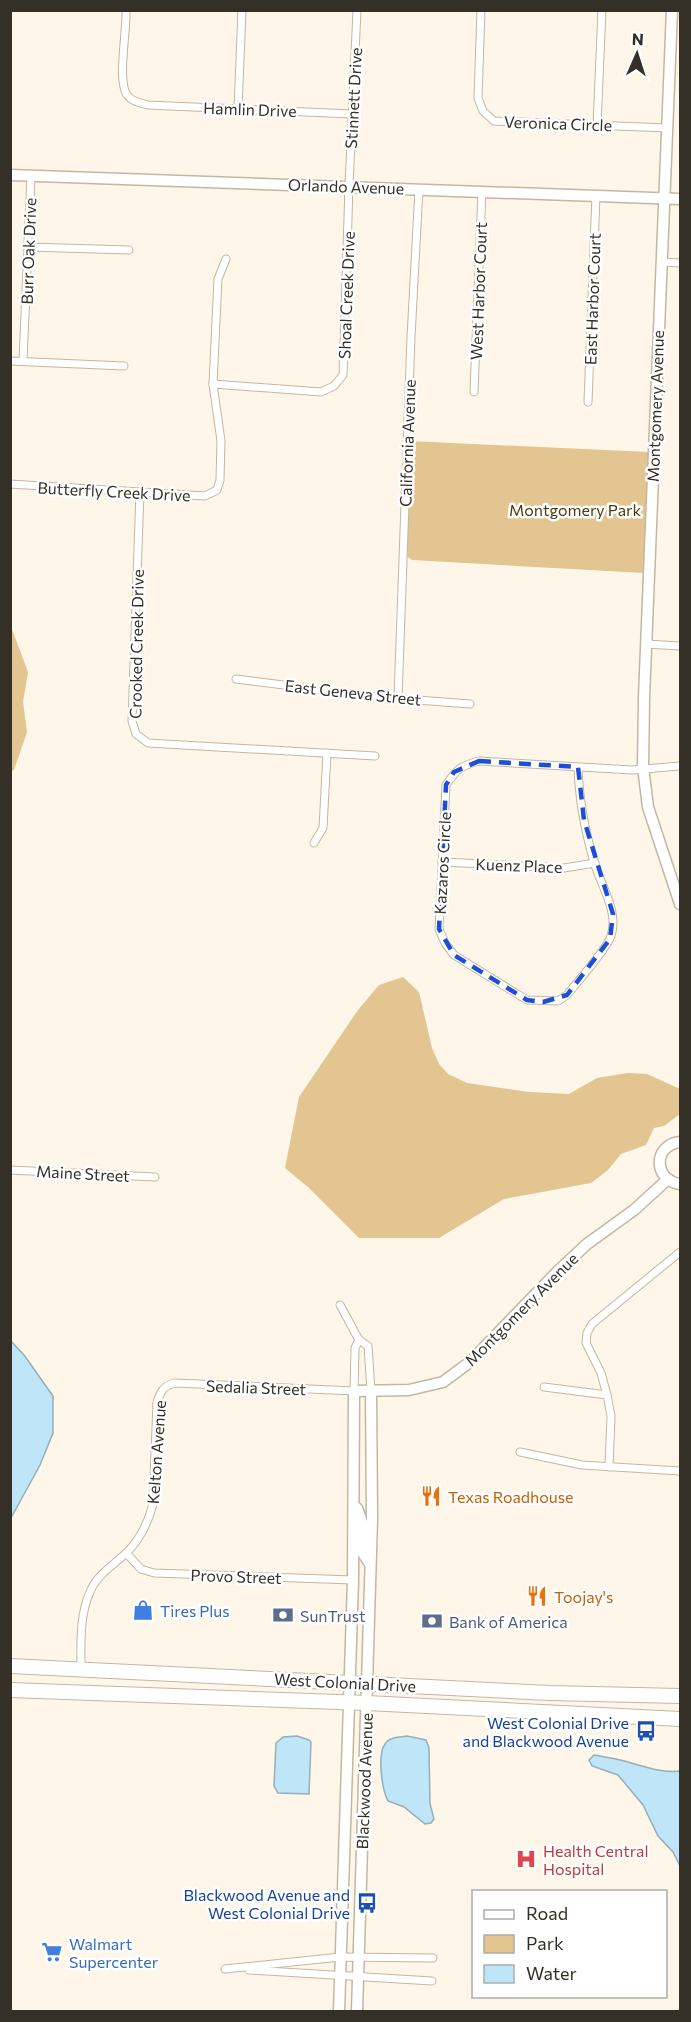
<svg xmlns="http://www.w3.org/2000/svg" width="691" height="2022" font-family="Commissioner,sans-serif">
	<style>
		.green { fill: #e2c591 }
		.water { fill: #bfe5f8; stroke: #96afb9; stroke-width: 1.5 }
		.lines { fill: none; stroke-linecap: round; stroke-linejoin: round }
		.street-casing { stroke: #c4b7a1; stroke-width: 9 }
		.secondary-casing { stroke: #c4b7a1; stroke-width: 13 }
		.highway-casing { stroke: #c4b7a1; stroke-width: 16 }
		.street { stroke: #fff; stroke-width: 7 }
		.secondary { stroke: #fff; stroke-width: 10 }
		.highway { stroke: #fff; stroke-width: 14 }
		.marked { fill: none; stroke: #1d4ed8; stroke-width: 4.5; stroke-dasharray: 12 8; stroke-linejoin: round }
		.labels { text-anchor: middle; dominant-baseline: central; stroke-width: 5; stroke-linejoin: round; paint-order: stroke }
		.street-label { font-size: 16px; fill: #353027; stroke: #fff }
		.park-label { font-size: 16px; fill: #4d390c; stroke: #fff }
		.food-label { font-size: 16px; fill: #c56008; stroke: #fff; text-anchor: start }
		.shop-label { font-size: 16px; fill: #366cbe; stroke: #fff; text-anchor: start }
		.service-label { font-size: 16px; fill: #4e5e75; stroke: #fff; text-anchor: start }
		.transit-label { font-size: 16px; fill: #164399; stroke: #fff; text-anchor: end }
		.health-label { font-size: 16px; fill: #be3a42; stroke: #fff; text-anchor: start }
	</style>
	<rect width="100%" height="100%" fill="#fef6e9"/>
	<g class="green">
		<polygon points="409,441 649,452 644,573 412,560 406,556"/>
		<polygon points="10,624 28,672 23,702 27,732 14,770 11,771"/>
		<polygon points="403,977 419,992 432,1048 439,1064 448,1074 467,1083 529,1092 569,1094 597,1078 628,1073 647,1074 680,1089 680,1114 664,1126 654,1128 646,1145 621,1154 608,1170 591,1183 504,1199 439,1238 359,1238 309,1188 285,1168 299,1097 358,1010 379,985"/>
	</g>
	<g class="water">
		<polygon points="11,1341 24,1355 53,1396 53,1433 40,1465 11,1518"/>
		<polygon points="297,1736 309,1740 311,1742 309,1794 278,1793 274,1786 276,1743 283,1737"/>
		<path d="M407,1736L426,1740L429,1748L430,1804L434,1819L431,1823L425,1824L404,1807L388,1801C382,1790 377,1755 385,1744C389,1737 400,1737 407,1736Z"/>
		<path d="M594,1755C605,1757 617,1759 628,1762C646,1767 660,1773 680,1771V1866L673,1852L658,1836L643,1805L618,1775L592,1766L589,1760Z"/>
	</g>
	<g class="lines">
		<g class="street-casing">
			<g id="street">
				<path d="M126,10C127,31 117,80 127,95C132,102 141,103 148,105L352,114"/>
				<polyline points="481,10 478,98 483,111 494,121 667,128"/>
				<polyline points="238,109 242,10"/>
				<polyline points="597,125 602,10"/>
				<polyline points="28,247 129,250"/>
				<polyline points="661,262 680,263"/>
				<polyline points="10,361 124,366"/>
				<polyline points="23,361 31,176"/>
				<polyline points="213,384 321,392 334,386 343,375 349,186 357,10"/>
				<polyline points="474,392 482,191"/>
				<polyline points="588,402 596,195"/>
				<polyline points="10,484 205,496 217,490 220,480 221,441 213,384 218,279 226,259"/>
				<polyline points="140,492 132,721 136,734 148,743 375,756"/>
				<polyline points="646,644 680,646"/>
				<polyline points="236,679 377,697 470,704"/>
				<polyline points="398,698 411,337 419,189"/>
				<path d="M578,767C579,800 585,831 594,862C601,886 619,911 611,936C607,949 577,982 567,995L558,1001L527,1000L454,955L445,943L439,929L446,785C457,769 460,766 479,761L632,770L680,766"/>
				<polyline points="314,843 323,828 327,753"/>
				<polyline points="442,862 564,868 595,863"/>
				<polyline points="10,1170 155,1177"/>
				<polyline points="340,1305 359,1340 368,1346 371,1391"/>
				<polyline points="544,1387 607,1395"/>
				<polyline points="520,1452 582,1465 680,1471"/>
				<polyline points="609,1467 611,1416 607,1395 601,1373 586,1343 587,1333 592,1324 680,1252"/>
				<polyline points="126,1553 141,1569 154,1573 353,1580"/>
				<path d="M81,1670C81,1645 79,1616 90,1592C96,1576 111,1567 124,1555C139,1542 148,1523 153,1504L157,1402C161,1391 163,1386 175,1383L354,1391L355,1348L359,1340"/>
				<polyline points="225,1969 340,1957 433,1958"/>
				<polyline points="249,1970 432,1981"/>
			</g>
		</g>
		<g class="secondary-casing">
			<g id="secondary">
				<polyline points="672,10 644,698 643,767 648,807 680,904"/>
				<polyline points="10,175 680,199"/>
				<path d="M680,1142C653,1145 653,1180 680,1184"/>
				<polyline points="357,1508 362,1522 362,1552 370,1564"/>
				<polyline points="339,2012 353,1580 354,1391 409,1390 443,1382 470,1362 558,1271 587,1244 634,1210 668,1179"/>
				<polyline points="357,2012 372,1519 371,1391"/>
			</g>
		</g>
		<g class="highway-casing">
			<g id="highway">
				<polyline points="10,1666 550,1693 680,1696"/>
				<polyline points="10,1690 367,1703 680,1719"/>
			</g>
		</g>
		<use href="#street" class="street"/>
		<use href="#secondary" class="secondary"/>
		<use href="#highway" class="highway"/>
	</g>
	<path class="marked" d="M479,761L578,767L584,820L613,914L610,939L567,995L543,1002L527,1000L454,955L439,929L446,785L454,772Z"/>
	<defs>
		<g id="restaurant-bare" transform="scale(1.62)"><path d="M-5-6h1v4h1v-4h1v4h1v-4h1v5L-1.5 .5V6h-2V.5L-5-1ZM5-6V6H3V1.5H1.5Q1.5-4 5-6Z" fill="#e8710a" stroke="#fff" stroke-width="2.5" paint-order="stroke"/></g>
		<g id="shop-bare" transform="scale(1.62)"><path d="M-5-2.5h2.3a2.7 3.5 0 0 1 5.4 0H5L5.5 6h-11ZM-1.5-2.5h3a1.5 2.3 0 0 0-3 0Z" fill="#3f7fe0" stroke="#fff" stroke-width="2.5" paint-order="stroke"/></g>
		<g id="bank-bare" transform="scale(1.62)"><path d="M-6-4H6V4H-6ZM0-2.3a2.3 2.3 0 1 0 0 4.6a2.3 2.3 0 1 0 0-4.6Z" fill="#5c6f8a" stroke="#fff" stroke-width="2.5" paint-order="stroke"/></g>
		<g id="bus-bare" transform="scale(1.62)"><path d="M-5-6H5V4H4V6H2V4H-2V6H-4V4H-5ZM-3.5-4V0h7V-4ZM-3.5 1.2v1.5H-2V1.2ZM2 1.2v1.5H3.5V1.2Z" fill="#1a4fb4" stroke="#fff" stroke-width="2.5" paint-order="stroke"/></g>
		<g id="hospital-bare" transform="scale(1.62)"><path d="M-5-5h3v3.5h4V-5h3V5h-3V1.5h-4V5h-3Z" fill="#e0444e" stroke="#fff" stroke-width="2.5" paint-order="stroke"/></g>
		<g id="supermarket-bare" transform="scale(1.62)"><path d="M-6-5.5h2.5l.6 2H6L4.5 2H-2.5L-4.4-4H-6ZM-1.5 3.2a1.3 1.3 0 1 0 .1 0ZM3 3.2a1.3 1.3 0 1 0 .1 0Z" fill="#3f7fe0" stroke="#fff" stroke-width="2.5" paint-order="stroke"/></g>
	</defs>
	<g fill-rule="evenodd">
		<use href="#restaurant-bare" x="431" y="1496"/>
		<use href="#restaurant-bare" x="537" y="1596"/>
		<use href="#shop-bare" x="143" y="1610"/>
		<use href="#bank-bare" x="283" y="1615"/>
		<use href="#bank-bare" x="432" y="1621"/>
		<use href="#bus-bare" x="646" y="1731"/>
		<use href="#hospital-bare" x="526" y="1859"/>
		<use href="#bus-bare" x="367" y="1903"/>
		<use href="#supermarket-bare" x="52" y="1952"/>
	</g>
	<g class="labels">
		<g class="street-label">
			<text transform="translate(353 98) rotate(-87)">Stinnett Drive</text>
			<text transform="translate(250 109) rotate(2)">Hamlin Drive</text>
			<text transform="translate(558 123) rotate(2)">Veronica Circle</text>
			<text transform="translate(346 186) rotate(2)">Orlando Avenue</text>
			<text transform="translate(28 251) rotate(-88)">Burr Oak Drive</text>
			<text transform="translate(478 291) rotate(-88)">West Harbor Court</text>
			<text transform="translate(346 295) rotate(-88)">Shoal Creek Drive</text>
			<text transform="translate(592 299) rotate(-88)">East Harbor Court</text>
			<text transform="translate(655 406) rotate(-88)">Montgomery Avenue</text>
			<text transform="translate(407 443) rotate(-88)">California Avenue</text>
			<text transform="translate(114 491) rotate(3)">Butterfly Creek Drive</text>
			<text transform="translate(136 644) rotate(-89)">Crooked Creek Drive</text>
			<text transform="translate(353 692) rotate(6)">East Geneva Street</text>
			<text transform="translate(442 863) rotate(-87)">Kazaros Circle</text>
			<text transform="translate(519 865) rotate(2)">Kuenz Place</text>
			<text transform="translate(83 1173) rotate(3)">Maine Street</text>
			<text transform="translate(521 1309) rotate(-45)">Montgomery Avenue</text>
			<text transform="translate(256 1387) rotate(2)">Sedalia Street</text>
			<text transform="translate(156 1452) rotate(-86)">Kelton Avenue</text>
			<text transform="translate(236 1576) rotate(2)">Provo Street</text>
			<text transform="translate(345 1682) rotate(3)">West Colonial Drive</text>
			<text transform="translate(364 1781) rotate(-88)">Blackwood Avenue</text>
		</g>
		<g class="park-label">
			<text x="575" y="509">Montgomery Park</text>
		</g>
		<g class="food-label">
			<text x="448" y="1496">Texas Roadhouse</text>
			<text x="554" y="1596">Toojay's</text>
		</g>
		<g class="shop-label">
			<text x="160" y="1610">Tires Plus</text>
			<text x="69" y="1943">Walmart<tspan x="69" dy="18">Supercenter</tspan></text>
		</g>
		<g class="service-label">
			<text x="300" y="1615">SunTrust</text>
			<text x="449" y="1621">Bank of America</text>
		</g>
		<g class="transit-label">
			<text x="629" y="1722">West Colonial Drive<tspan x="629" dy="18">and Blackwood Avenue</tspan></text>
			<text x="350" y="1894">Blackwood Avenue and<tspan x="350" dy="18">West Colonial Drive</tspan></text>
		</g>
		<g class="health-label">
			<text x="543" y="1850">Health Central<tspan x="543" dy="18">Hospital</tspan></text>
		</g>
	</g>
	<rect width="691" height="2022" fill="none" stroke="#353027" stroke-width="24"/>
	<rect x="472" y="1890" width="195" height="108" fill="#ffffff" stroke="#aeaca9" stroke-width="1.5"/>
	<rect x="484" y="1910" width="30" height="9" fill="#ffffff" stroke="#aeaca9" stroke-width="1.5"/>
	<text x="526" y="1920" font-size="18" fill="#353027">Road</text>
	<rect x="484" y="1935" width="30" height="18" fill="#e2c591" stroke="#aeaca9" stroke-width="1.5"/>
	<text x="526" y="1950" font-size="18" fill="#353027">Park</text>
	<rect x="484" y="1965" width="30" height="18" fill="#bfe5f8" stroke="#aeaca9" stroke-width="1.5"/>
	<text x="526" y="1980" font-size="18" fill="#353027">Water</text>
	<g transform="translate(637 54) rotate(3)" stroke="#ffffff" stroke-width="4.5" paint-order="stroke">
	<path d="M0-4.5L10 22L0 15L-10 22Z" fill="#353027"/>
	<text y="-9" font-size="16" font-weight="bold" text-anchor="middle" fill="#353027">N</text>
	</g>
</svg>
